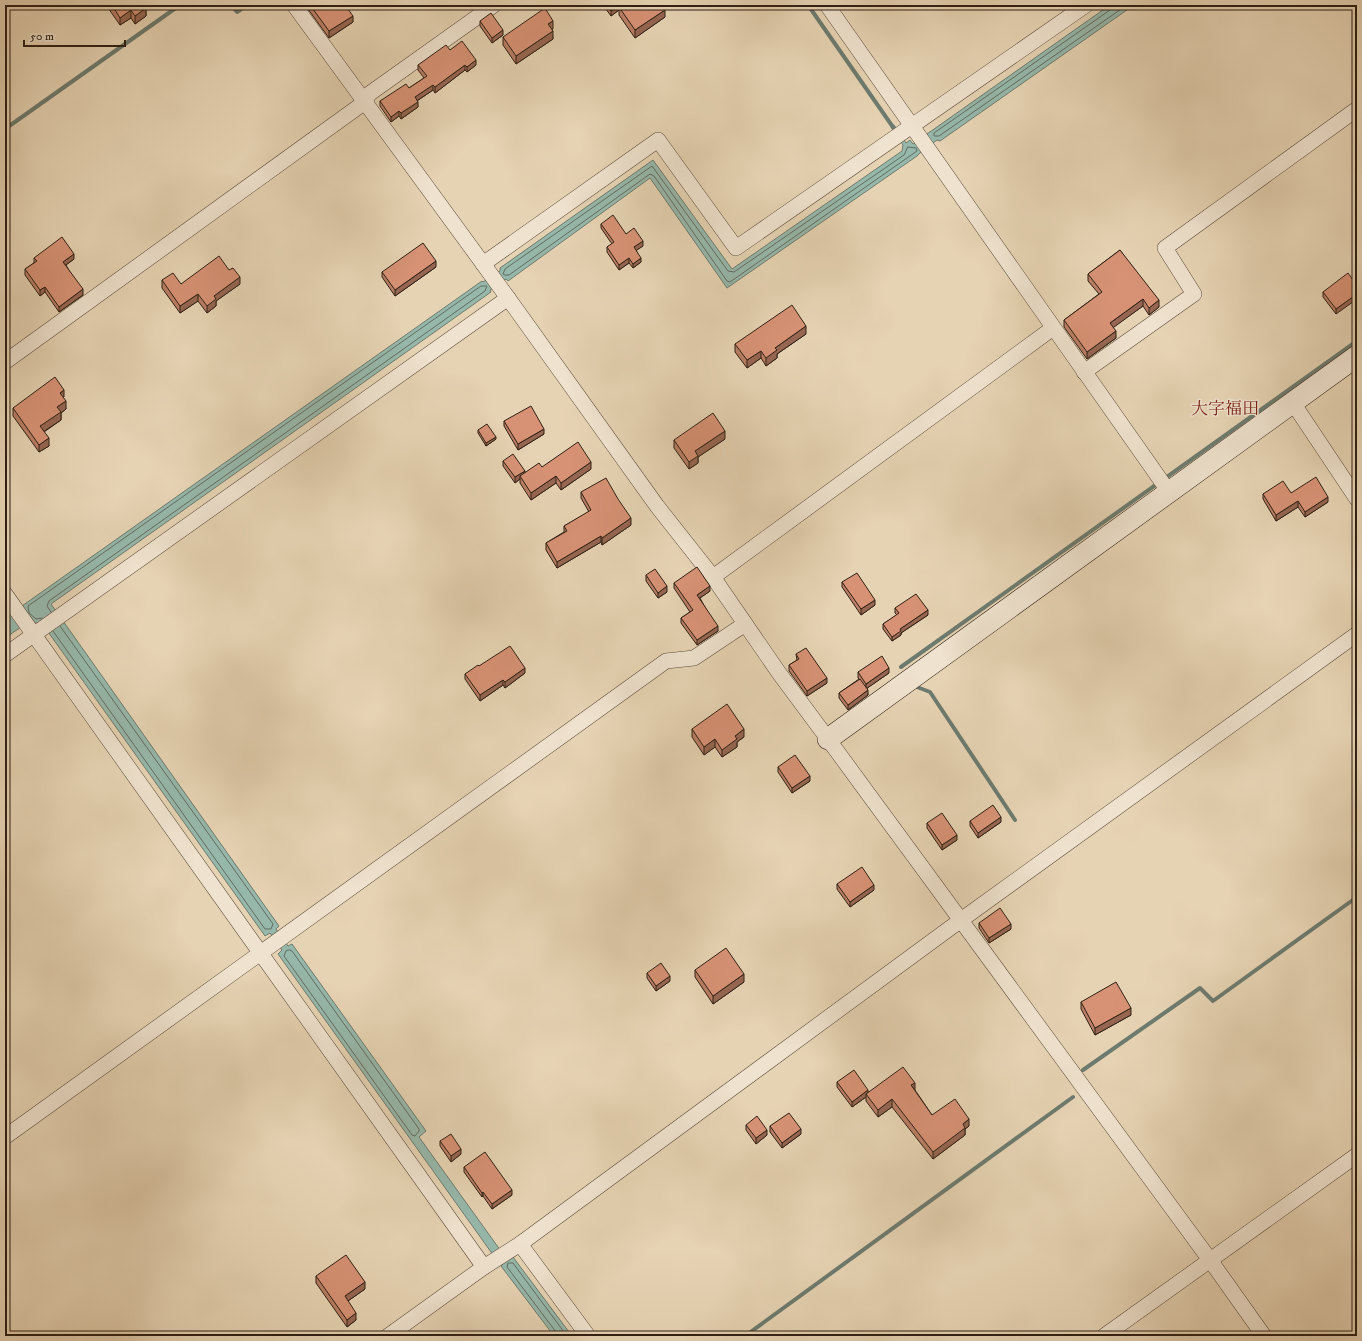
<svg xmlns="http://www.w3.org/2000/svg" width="1362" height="1341" font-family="'IM FELL DW Pica','Noto Serif JP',serif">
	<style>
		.water { fill: #96b8ab; stroke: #6d7b6f }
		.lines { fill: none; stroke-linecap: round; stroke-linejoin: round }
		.shore { stroke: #626c60; stroke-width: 1 }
		.stream { stroke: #6d7b6f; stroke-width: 4 }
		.street-casing { stroke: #5d4d3c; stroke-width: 16 }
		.secondary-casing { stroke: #2f2014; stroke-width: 22 }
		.street { stroke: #efe2ce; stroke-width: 15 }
		.secondary { stroke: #efe2ce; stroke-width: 21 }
		.wall { fill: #b97e65; stroke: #2f2014 }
		.shaded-wall { fill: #966652; stroke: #2f2014 }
		.building { fill: #d79275; stroke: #2f2014 }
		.labels { text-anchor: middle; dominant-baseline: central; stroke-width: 3; stroke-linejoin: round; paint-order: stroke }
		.quarter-label { font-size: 17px; fill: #7a1f14; stroke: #efe2ce }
	</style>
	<rect width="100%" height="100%" fill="#e6d3b3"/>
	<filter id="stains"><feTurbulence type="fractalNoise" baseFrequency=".005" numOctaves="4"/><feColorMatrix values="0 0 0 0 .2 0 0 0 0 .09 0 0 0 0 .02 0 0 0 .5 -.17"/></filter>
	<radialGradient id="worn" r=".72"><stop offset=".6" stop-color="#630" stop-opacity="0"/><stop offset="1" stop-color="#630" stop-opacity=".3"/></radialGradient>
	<polygon class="water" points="1110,5 1134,5 940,141 937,140 922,151 917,156 727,288 650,178 508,281 506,279 490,290 491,292 51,604 279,926 276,929 288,946 292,944 426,1131 419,1137 498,1247 510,1259 513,1257 572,1336 554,1336 501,1266 503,1264 491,1252 278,954 282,950 270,933 265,936 41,622 38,624 33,622 21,627 5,638 5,618 482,281 483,282 500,271 500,268 653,160 732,269 902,151 903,145 891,127 894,125 906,143 910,140 913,144 926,137 927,134"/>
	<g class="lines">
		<g class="shore">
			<polyline points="1112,5 1110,10 934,133 934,136 939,136 1127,5"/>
			<polygon points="908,147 916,148 917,151 730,282 727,281 654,176 650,174 509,275 505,275 503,274 505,269 652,166 728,271 734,272 904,155"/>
			<polyline points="42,618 36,619 29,613 28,606 481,286 487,286 485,291 49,601 47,606 51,612"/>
			<polyline points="53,631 265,929 271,929 273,924 60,626"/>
			<polygon points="290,950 292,951 419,1129 419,1131 415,1136 412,1135 284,956 286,951"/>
			<polyline points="557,1336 556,1332 507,1267 508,1263 513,1263 567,1336"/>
		</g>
		<g class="stream">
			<polyline points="231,5 237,12 247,5"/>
			<polyline points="808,5 895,130"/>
			<polyline points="5,129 180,5"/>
			<polyline points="901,667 1357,341"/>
			<polyline points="917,687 930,692 1015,820"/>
			<polyline points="1083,1070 1200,988 1213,1001 1357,897"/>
			<polyline points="745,1336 1073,1097"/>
		</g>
		<g class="street-casing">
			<g id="street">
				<polyline points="294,5 508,298 657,506 713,577 779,673 828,739 1210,1260 1264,1336"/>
				<polyline points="827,5 1169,492"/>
				<polyline points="483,264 658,140 736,248 1086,5"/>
				<polyline points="5,362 365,102 369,94 494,5"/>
				<polyline points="1084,372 1194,294 1165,248 1357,109"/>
				<polyline points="1293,403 1357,499"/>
				<polyline points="713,577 1053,328"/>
				<polyline points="5,594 484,1267"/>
				<polyline points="5,655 508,298"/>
				<polyline points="5,1137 666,661 694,658 745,624"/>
				<polyline points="520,1244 588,1336"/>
				<polyline points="388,1336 484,1267 520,1244 961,920 1357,634"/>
				<polyline points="1104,1336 1357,1155"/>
			</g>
		</g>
		<g class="secondary-casing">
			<polyline id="secondary" points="828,739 1357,356"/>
		</g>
		<use href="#street" class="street"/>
		<use href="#secondary" class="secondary"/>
	</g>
	<g class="wall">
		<polygon points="106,5 150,5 146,8 146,16 135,24 131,18 120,25"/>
		<polygon points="305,5 345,5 353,22 329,38"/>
		<polygon points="603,5 621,5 621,6 665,17 635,38 619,15 619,10 611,16"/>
		<polygon points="480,21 503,35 492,43 480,26"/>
		<polygon points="552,29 553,39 516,64 503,45 503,37 553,29"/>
		<polygon points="450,50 476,65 467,72 465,70 435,93 433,90 417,101 418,107 401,119 399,116 391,122 380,106 380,101 409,88 424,78 418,70 418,65"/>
		<polygon points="601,224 626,234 643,246 636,250 641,262 633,268 629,263 619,270 607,252 607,247 612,244 601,228"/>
		<polygon points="1120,250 1159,307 1149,315 1143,306 1113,327 1116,338 1087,359 1064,327 1064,320 1099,294 1088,281 1088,274"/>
		<polygon points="34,258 74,259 66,265 83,295 59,312 45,292 40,296 25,275 25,269 34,263"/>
		<polygon points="436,267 395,296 382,277 382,272"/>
		<polygon points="162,280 181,284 240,284 216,301 216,306 207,313 198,301 180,313 162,288"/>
		<polygon points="1353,280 1336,314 1323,297 1323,292"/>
		<polygon points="806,334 777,354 777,358 766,366 761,358 747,368 735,352 735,344"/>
		<polygon points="64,397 63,398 66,409 61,413 61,420 44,432 49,446 39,452 13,416 13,408"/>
		<polygon points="504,421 544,434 518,450 504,426"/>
		<polygon points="478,430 496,439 486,446 478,433"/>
		<polygon points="725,439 698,457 698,463 689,469 674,448 674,440"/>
		<polygon points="503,461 525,473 542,467 591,469 561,490 556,483 531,500 520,483 520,479 515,483 503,466"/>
		<polygon points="581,492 631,525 602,545 601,542 557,568 546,550 546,543 564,532 564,526 589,512 581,498"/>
		<polygon points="1263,494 1328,502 1305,517 1298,507 1276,521 1263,499"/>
		<polygon points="646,575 667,592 658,598 646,581"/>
		<polygon points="842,582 875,605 861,615 842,587"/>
		<polygon points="674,583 710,591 700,598 718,631 697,645 681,623 681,618 690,612 674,588"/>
		<polygon points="895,608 928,615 901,633 901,635 892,641 883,629 883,624 897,615 895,613"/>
		<polygon points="796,654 827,683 807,696 789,671 789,665 797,660"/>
		<polygon points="479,666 525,673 505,688 503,685 480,701 465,679 465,674"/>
		<polygon points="858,672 889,673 867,688 868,695 848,710 839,698 839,693 859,679 858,678"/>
		<polygon points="692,729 744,737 737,742 737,747 722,757 715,747 704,755 692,737"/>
		<polygon points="778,767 810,781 792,793 778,772"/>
		<polygon points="970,821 1001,822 978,838 970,826"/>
		<polygon points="927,823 957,840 942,850 927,828"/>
		<polygon points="837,884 874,890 850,907 837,889"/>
		<polygon points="979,923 1011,929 989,943 979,928"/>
		<polygon points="695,970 744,982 713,1004 695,977"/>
		<polygon points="647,973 670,981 656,991 647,978"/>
		<polygon points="1081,1002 1131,1015 1095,1035 1081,1009"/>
		<polygon points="837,1082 868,1092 915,1090 932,1115 969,1126 965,1129 965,1135 933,1159 892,1107 878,1117 866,1101 866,1097 852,1107 837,1087"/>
		<polygon points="746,1125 767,1135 756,1144 746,1130"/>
		<polygon points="770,1126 801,1134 782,1148 770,1132"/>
		<polygon points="440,1141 461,1154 451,1162 440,1146"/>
		<polygon points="464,1167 512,1195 492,1209 483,1196 482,1197 464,1172"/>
		<polygon points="316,1276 365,1289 348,1301 356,1320 347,1327 316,1283"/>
	</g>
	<g class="shaded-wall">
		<polygon points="142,5 150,5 142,10"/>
		<polygon points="620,5 621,5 621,9 619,7 619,10 611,16 611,11"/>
		<polygon points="146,8 146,16 135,24 135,16"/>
		<polygon points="131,10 131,18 120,25 120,18"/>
		<polygon points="665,10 665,17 635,38 635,30"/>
		<polygon points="353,16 353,22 329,38 329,31"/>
		<polygon points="553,21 553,29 548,32 548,24"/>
		<polygon points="503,30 503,35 492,43 492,38"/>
		<polygon points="553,31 553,39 516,64 516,56"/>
		<polygon points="476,60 476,65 467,72 467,67"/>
		<polygon points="465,65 465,70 435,93 435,87"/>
		<polygon points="433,85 433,90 415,102 415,97"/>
		<polygon points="418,102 418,107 401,119 401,113"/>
		<polygon points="399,111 399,116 391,122 391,117"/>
		<polygon points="643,241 643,246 634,252 634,247"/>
		<polygon points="74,254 74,259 63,267 63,262"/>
		<polygon points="629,258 629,263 619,270 619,265"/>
		<polygon points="641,258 641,262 633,268 633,264"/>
		<polygon points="436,261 436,267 395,296 395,290"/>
		<polygon points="240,277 240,284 216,301 216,306 207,313 207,306 214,296"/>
		<polygon points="45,287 45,292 40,296 40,290"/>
		<polygon points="83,289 83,295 59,312 59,307"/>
		<polygon points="198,294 198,301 180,313 180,306"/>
		<polygon points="1357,294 1357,299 1336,314 1336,309"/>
		<polygon points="1143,299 1143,306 1110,330 1110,323"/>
		<polygon points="1159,300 1159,307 1149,315 1149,308"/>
		<polygon points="806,326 806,334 777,354 777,358 766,366 766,358 775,348"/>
		<polygon points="1116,331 1116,338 1087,359 1087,352"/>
		<polygon points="761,351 761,358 747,368 747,360"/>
		<polygon points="64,390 64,397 60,401 60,393"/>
		<polygon points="66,401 66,409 61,413 61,420 40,434 40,426 57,407"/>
		<polygon points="544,429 544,434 518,450 518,444"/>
		<polygon points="725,431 725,439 698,457 698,463 689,469 689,462 695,451"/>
		<polygon points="496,437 496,439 486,446 486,443"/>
		<polygon points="49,438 49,446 39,452 39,445"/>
		<polygon points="591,462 591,469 561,490 561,483"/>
		<polygon points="525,471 525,476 520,476 520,479 515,483 515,477"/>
		<polygon points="556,476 556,483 531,500 531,493"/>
		<polygon points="1328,497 1328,502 1305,517 1305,512"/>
		<polygon points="1298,501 1298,507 1276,521 1276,515"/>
		<polygon points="631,518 631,525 602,545 602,538"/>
		<polygon points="601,536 601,542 557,568 557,562"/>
		<polygon points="667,586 667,592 658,598 658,593"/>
		<polygon points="710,586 710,591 697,600 697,595"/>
		<polygon points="875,600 875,605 861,615 861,609"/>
		<polygon points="928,610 928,615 901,633 901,635 892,641 892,637 900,629"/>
		<polygon points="718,626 718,631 697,645 697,640"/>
		<polygon points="525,668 525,673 505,688 505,682"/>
		<polygon points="889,668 889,673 866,689 866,684"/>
		<polygon points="827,678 827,683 807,696 807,691"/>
		<polygon points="503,680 503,685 480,701 480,695"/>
		<polygon points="868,690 868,695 848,710 848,705"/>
		<polygon points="744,729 744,737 737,742 737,747 722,757 722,750 735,736"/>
		<polygon points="715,739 715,747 704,755 704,747"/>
		<polygon points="810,776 810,781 792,793 792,788"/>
		<polygon points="1001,817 1001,822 978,838 978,833"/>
		<polygon points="957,835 957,840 942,850 942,845"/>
		<polygon points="874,885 874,890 850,907 850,902"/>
		<polygon points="1011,924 1011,929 989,943 989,938"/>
		<polygon points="744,974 744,982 713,1004 713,996"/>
		<polygon points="670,976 670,981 656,991 656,986"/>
		<polygon points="1131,1008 1131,1015 1095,1035 1095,1028"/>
		<polygon points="915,1083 915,1090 911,1085"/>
		<polygon points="868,1090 868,1095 866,1094 866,1097 852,1107 852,1102"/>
		<polygon points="892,1099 892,1107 878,1117 878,1110"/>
		<polygon points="969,1119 969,1126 965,1129 965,1135 933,1159 933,1152 963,1124"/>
		<polygon points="801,1129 801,1134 782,1148 782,1143"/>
		<polygon points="767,1130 767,1135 756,1144 756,1138"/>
		<polygon points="461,1149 461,1154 451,1162 451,1156"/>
		<polygon points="512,1190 512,1195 492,1209 492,1204"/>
		<polygon points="483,1192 483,1196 482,1197 482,1193"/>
		<polygon points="365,1282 365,1289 345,1303 345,1296"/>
		<polygon points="356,1313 356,1320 347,1327 347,1320"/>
	</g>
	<g class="building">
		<polygon points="112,5 144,5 146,8 135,16 131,10 120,18"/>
		<polygon points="310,5 345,5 353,16 329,31"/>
		<polygon points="607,5 620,5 611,11"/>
		<polygon points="622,5 662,5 665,10 635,30 619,7"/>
		<polygon points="545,8 553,21 548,24 553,31 516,56 503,37"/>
		<polygon points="491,13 503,30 492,38 480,21"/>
		<polygon points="462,41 476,60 467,67 465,65 435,87 433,85 415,97 418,102 401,113 399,111 391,117 380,101 406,84 409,88 427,76 418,65 446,45 450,50"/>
		<polygon points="613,215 626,234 634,228 643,241 634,247 641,258 633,264 629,258 619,265 607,247 614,242 601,224"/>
		<polygon points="62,237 74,254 63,262 83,289 59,307 45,287 40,290 25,269 37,261 34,258"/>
		<polygon points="423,243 436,261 395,290 382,272"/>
		<polygon points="1120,250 1159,300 1149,308 1143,299 1110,323 1116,331 1087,352 1064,320 1102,292 1088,274"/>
		<polygon points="219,256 229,270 233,268 240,277 214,296 216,299 207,306 198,294 180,306 162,280 173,273 181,284"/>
		<polygon points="1348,273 1353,280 1357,277 1357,294 1336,309 1323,292"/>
		<polygon points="792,305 806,326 775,348 777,350 766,358 761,351 747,360 735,344"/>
		<polygon points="55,377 64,390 60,393 66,401 57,407 61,412 40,426 49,438 39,445 13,408"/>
		<polygon points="531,406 544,429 518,444 504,421"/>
		<polygon points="713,413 725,431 695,451 698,456 689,462 674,440"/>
		<polygon points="487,424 496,437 486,443 478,430"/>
		<polygon points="578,442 591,462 561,483 556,476 531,493 520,476 539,463 542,467"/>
		<polygon points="513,454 525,471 515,477 503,461"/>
		<polygon points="1316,477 1328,497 1305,512 1298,501 1276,515 1263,494 1283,481 1291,493"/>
		<polygon points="606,478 618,499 631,518 602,538 601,536 557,562 546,543 567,531 564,526 591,510 581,492"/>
		<polygon points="697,567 710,586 697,595 718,626 697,640 681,618 693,610 674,583"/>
		<polygon points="655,569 667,586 658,593 646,575"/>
		<polygon points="857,573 875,600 861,609 842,582"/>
		<polygon points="916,594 928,610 900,629 901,631 892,637 883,624 899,613 895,608"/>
		<polygon points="510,646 525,668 505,682 503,680 480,695 465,674 478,665 479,666"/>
		<polygon points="806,648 827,678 807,691 789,665 799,659 796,654"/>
		<polygon points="882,656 889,668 866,684 858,672"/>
		<polygon points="860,679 868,690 848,705 839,693"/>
		<polygon points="727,704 744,729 735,736 737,739 722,750 715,739 704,747 692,729"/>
		<polygon points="795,755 810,776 792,788 778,767"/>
		<polygon points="993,805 1001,817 978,833 970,821"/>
		<polygon points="942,813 957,835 942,845 927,823"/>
		<polygon points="862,867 874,885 850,902 837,884"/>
		<polygon points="1000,908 1011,924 989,938 979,923"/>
		<polygon points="726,948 744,974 713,996 695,970"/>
		<polygon points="661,963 670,976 656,986 647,973"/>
		<polygon points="1116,982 1131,1008 1095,1028 1081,1002"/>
		<polygon points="903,1067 915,1083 911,1085 932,1115 955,1099 969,1119 963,1124 965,1128 933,1152 892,1099 878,1110 866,1094"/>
		<polygon points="854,1070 868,1090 852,1102 837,1082"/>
		<polygon points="789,1113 801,1129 782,1143 770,1126"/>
		<polygon points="757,1116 767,1130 756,1138 746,1125"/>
		<polygon points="451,1134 461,1149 451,1156 440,1141"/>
		<polygon points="485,1152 512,1190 492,1204 483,1192 482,1193 464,1167"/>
		<polygon points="346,1255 365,1282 345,1296 356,1313 347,1320 316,1276"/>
	</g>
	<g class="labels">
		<g class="quarter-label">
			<text x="1225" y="409">大字福田</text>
		</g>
	</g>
	<rect width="1362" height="1341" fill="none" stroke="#e6d3b3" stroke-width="20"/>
	<rect x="6" y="6" width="1350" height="1329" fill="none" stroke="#2f2014" stroke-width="2"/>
	<rect x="10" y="10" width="1342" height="1321" fill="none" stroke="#2f2014"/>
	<path d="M24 40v6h101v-6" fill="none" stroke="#2f2014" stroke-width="2"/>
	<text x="30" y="40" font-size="12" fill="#2f2014" stroke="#efe2ce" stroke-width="3" paint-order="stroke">50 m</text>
	<rect width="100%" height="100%" filter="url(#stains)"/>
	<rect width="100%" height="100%" fill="url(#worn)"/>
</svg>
